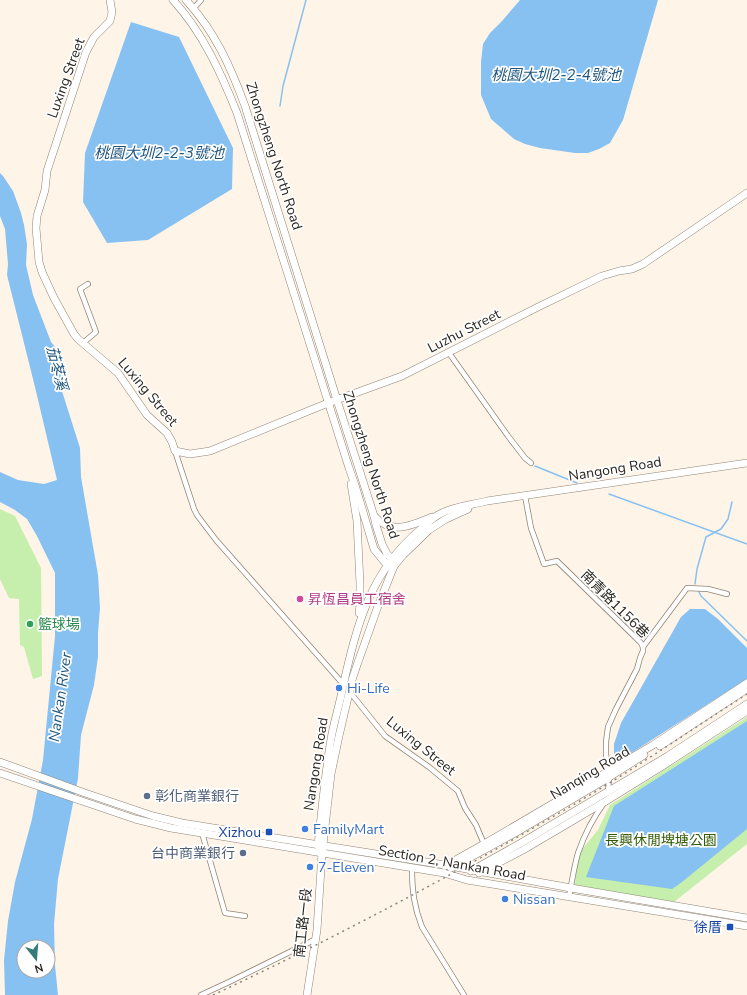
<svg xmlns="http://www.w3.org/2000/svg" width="747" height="995" font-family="'Nunito Sans','Noto Sans TC',sans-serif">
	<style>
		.green { fill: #c6eeac }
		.water { fill: #86c1f2; fill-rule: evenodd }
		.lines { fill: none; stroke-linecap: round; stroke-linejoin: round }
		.stream { stroke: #86c1f2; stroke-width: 1.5 }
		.street-casing { stroke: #8f8476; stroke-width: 6 }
		.secondary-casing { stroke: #8f8476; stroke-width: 8 }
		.primary-casing { stroke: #8f8476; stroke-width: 8 }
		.street { stroke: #fff; stroke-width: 4.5 }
		.secondary { stroke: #fff; stroke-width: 7 }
		.primary { stroke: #fff; stroke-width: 7 }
		.rail { stroke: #8c857c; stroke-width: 1.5; stroke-dasharray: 2 4; stroke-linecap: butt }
		.hotel-dot { fill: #d1479c; stroke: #fff; stroke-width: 1.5 }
		.leisure-dot { fill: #2e9e5b; stroke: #fff; stroke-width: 1.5 }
		.shop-dot { fill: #3f7fe0; stroke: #fff; stroke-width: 1.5 }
		.service-dot { fill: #5c6f8a; stroke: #fff; stroke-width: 1.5 }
		.transit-dot { fill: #1a4fb4; stroke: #fff; stroke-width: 1.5 }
		.labels { text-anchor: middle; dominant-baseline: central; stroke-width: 3.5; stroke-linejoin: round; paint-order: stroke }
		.street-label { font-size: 14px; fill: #2b2721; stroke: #fff }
		.hotel-label { font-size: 14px; fill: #b23c85; stroke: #fff; text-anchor: start }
		.leisure-label { font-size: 14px; fill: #27864d; stroke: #fff; text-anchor: start }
		.shop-label { font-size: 14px; fill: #366cbe; stroke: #fff; text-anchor: start }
		.service-label { font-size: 14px; fill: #4e5e75; stroke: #fff; text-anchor: start }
		.transit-label { font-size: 14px; fill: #164399; stroke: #fff; text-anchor: end }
		.park-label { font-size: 14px; fill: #325a05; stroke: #fff }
		.water-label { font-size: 15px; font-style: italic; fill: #20567e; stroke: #fff }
	</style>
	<rect width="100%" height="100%" fill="#fff4e8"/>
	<g class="green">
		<polygon points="0,509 15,516 41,568 42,676 33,679 24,647 20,645 19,599 9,598 0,579"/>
		<polygon points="747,717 747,844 674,902 575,885 578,854 598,830 610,805"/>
	</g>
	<g class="water">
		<polygon points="520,0 658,0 623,120 610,143 599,149 588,153 575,153 540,148 525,144 514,139 491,119 481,95 481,62 483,44 490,33 502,21"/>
		<polygon points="131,22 179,37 233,148 232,189 148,240 107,243 83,202 85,153"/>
		<path d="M0,173L3,176L13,191L21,213L24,225L27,244L26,265L33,295L51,342L57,349L63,375L61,388L80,448L81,477L98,575L100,608L98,633V657L94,685L81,735L78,778L58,879L54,924L55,965L58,995H5L4,960L8,921L15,882L32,819L43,760L55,636V573L37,536L27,519L15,510L0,502V472L18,480L44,484L57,480L35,387L7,275L8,264L5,229L0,216ZM24,947H48V971H24Z"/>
		<polygon points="690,609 705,609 718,619 747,648 747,679 614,764 614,744 621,723 681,617"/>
		<polygon points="747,721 747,829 682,882 672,889 586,877 614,806"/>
	</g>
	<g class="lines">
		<g class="stream">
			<polyline points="280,106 283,86 306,0"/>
			<polyline points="535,466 577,483"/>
			<polyline points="609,494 747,544"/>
			<polyline points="695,584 697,569 706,537 721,529 728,519 732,502"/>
			<polyline points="699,592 701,596 747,641"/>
		</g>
		<g class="street-casing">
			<g id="street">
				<polyline points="193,9 201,0"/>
				<polyline points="83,343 96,332 80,289 88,284"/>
				<polyline points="449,353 508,436 525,458 531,463"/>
				<polyline points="175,451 194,509 197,515 216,540 344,685"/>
				<polyline points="525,496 531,528 544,564 557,561 632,634 641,643 643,647 643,651 640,658 637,669 616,709 608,727 606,742 606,754 609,777 608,793"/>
				<polyline points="643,647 687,588 708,589 727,594"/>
				<polyline points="349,691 385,736 429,767 458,791 465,808 476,825 484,844"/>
				<polyline points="202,833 225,913 245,916"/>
				<path d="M412,868C412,890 414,907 422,927L464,995"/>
				<path d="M569,896C572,882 574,867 578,853C584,836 593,818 604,803"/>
				<polyline points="201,995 229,982 316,939"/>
			</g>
		</g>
		<g class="secondary-casing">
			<g id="secondary">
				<polyline points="110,0 112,12 110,21 94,37 86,52 47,171 45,190 37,216 36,228 39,262 42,272 54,298 74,334 78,339 118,373 147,415 167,433 172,442 175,451 190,454 210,451 328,403 402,376 538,307 602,276 619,271 632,269 643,264 747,193"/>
				<path d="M173,0C203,33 221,73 237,113L349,468L355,485L374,549L387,565L394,566L392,559L387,554L382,544L376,525L374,516L337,400L245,106C230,65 215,32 186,0"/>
				<polyline points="351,484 357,521 360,584 360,605 359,613"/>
				<path d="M374,516C392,536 412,525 432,517"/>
				<path d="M320,849L318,845C322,810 325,774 331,739C334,721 340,704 343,686C357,625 370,571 421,529C427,524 433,517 440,514C454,506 472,505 487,501L747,463"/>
				<polyline points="307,995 317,930 322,853 331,774 339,736 352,680 357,665 378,606 394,566 403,555 429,530 446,519 468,509"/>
			</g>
		</g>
		<g class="primary-casing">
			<g id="primary">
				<polyline points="660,746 747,689"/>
				<polyline points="0,762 85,793 153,816 182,823 445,865 571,888 747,918"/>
				<polyline points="0,773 135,819 171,828 444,873 467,880 747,926"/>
				<polyline points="445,866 484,844 653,745 747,683"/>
				<polyline points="451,868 515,833 603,781 644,755"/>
				<polyline points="471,871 521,843 668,756 747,704"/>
				<polyline points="479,873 523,850 606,801 664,765 747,711"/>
			</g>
		</g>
		<use href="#street" class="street"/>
		<use href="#secondary" class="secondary"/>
		<use href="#primary" class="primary"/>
		<path class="rail" d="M213,995C337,937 459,872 578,802C636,768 691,730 747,694"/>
	</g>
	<circle class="hotel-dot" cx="300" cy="599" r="4"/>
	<circle class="leisure-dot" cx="30" cy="624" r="4"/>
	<g class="shop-dot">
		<circle cx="339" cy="688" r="4"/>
		<circle cx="305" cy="829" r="4"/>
		<circle cx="310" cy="867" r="4"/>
		<circle cx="505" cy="899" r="4"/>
	</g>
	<g class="service-dot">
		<circle cx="147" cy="796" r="4"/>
		<circle cx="243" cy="853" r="4"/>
	</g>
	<g class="transit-dot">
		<rect x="265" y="828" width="8" height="8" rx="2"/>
		<rect x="726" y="923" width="8" height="8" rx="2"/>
	</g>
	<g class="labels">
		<g class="street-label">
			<text transform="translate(66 78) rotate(-70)">Luxing Street</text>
			<text transform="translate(274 156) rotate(72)">Zhongzheng North Road</text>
			<text transform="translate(464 331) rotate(-27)">Luzhu Street</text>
			<text transform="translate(148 392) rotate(50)">Luxing Street</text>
			<text transform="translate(371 465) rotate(72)">Zhongzheng North Road</text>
			<text transform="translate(615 469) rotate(-9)">Nangong Road</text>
			<text transform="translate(615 604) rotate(45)">南青路1156巷</text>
			<text transform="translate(421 746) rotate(39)">Luxing Street</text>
			<text transform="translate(316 764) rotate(-81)">Nangong Road</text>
			<text transform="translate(590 773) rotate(-31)">Nanqing Road</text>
			<text transform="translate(452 863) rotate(10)">Section 2, Nankan Road</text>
			<text transform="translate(303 923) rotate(-84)">南工路一段</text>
		</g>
		<g class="hotel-label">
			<text x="308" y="599">昇恆昌員工宿舍</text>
		</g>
		<g class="leisure-label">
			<text x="38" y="624">籃球場</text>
		</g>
		<g class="shop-label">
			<text x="347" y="688">Hi-Life</text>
			<text x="313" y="829">FamilyMart</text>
			<text x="318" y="867">7-Eleven</text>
			<text x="513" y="899">Nissan</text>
		</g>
		<g class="service-label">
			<text x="155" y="796">彰化商業銀行</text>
			<text x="235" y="853" text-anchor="end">台中商業銀行</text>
		</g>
		<g class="transit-label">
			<text x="261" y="832">Xizhou</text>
			<text x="722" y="927">徐厝</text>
		</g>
		<g class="park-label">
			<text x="661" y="840">長興休閒埤塘公園</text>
		</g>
		<g class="water-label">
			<text x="556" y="75">桃園大圳2-2-4號池</text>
			<text x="159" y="153">桃園大圳2-2-3號池</text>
			<text transform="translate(57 368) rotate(76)">茄苳溪</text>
			<text transform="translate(60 697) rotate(-82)">Nankan River</text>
		</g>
	</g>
	<g transform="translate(36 959) rotate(163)"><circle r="19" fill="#ffffff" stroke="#aaa9a6"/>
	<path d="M0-3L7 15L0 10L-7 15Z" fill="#347c79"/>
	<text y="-6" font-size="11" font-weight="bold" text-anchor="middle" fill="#2b2721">N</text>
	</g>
</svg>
